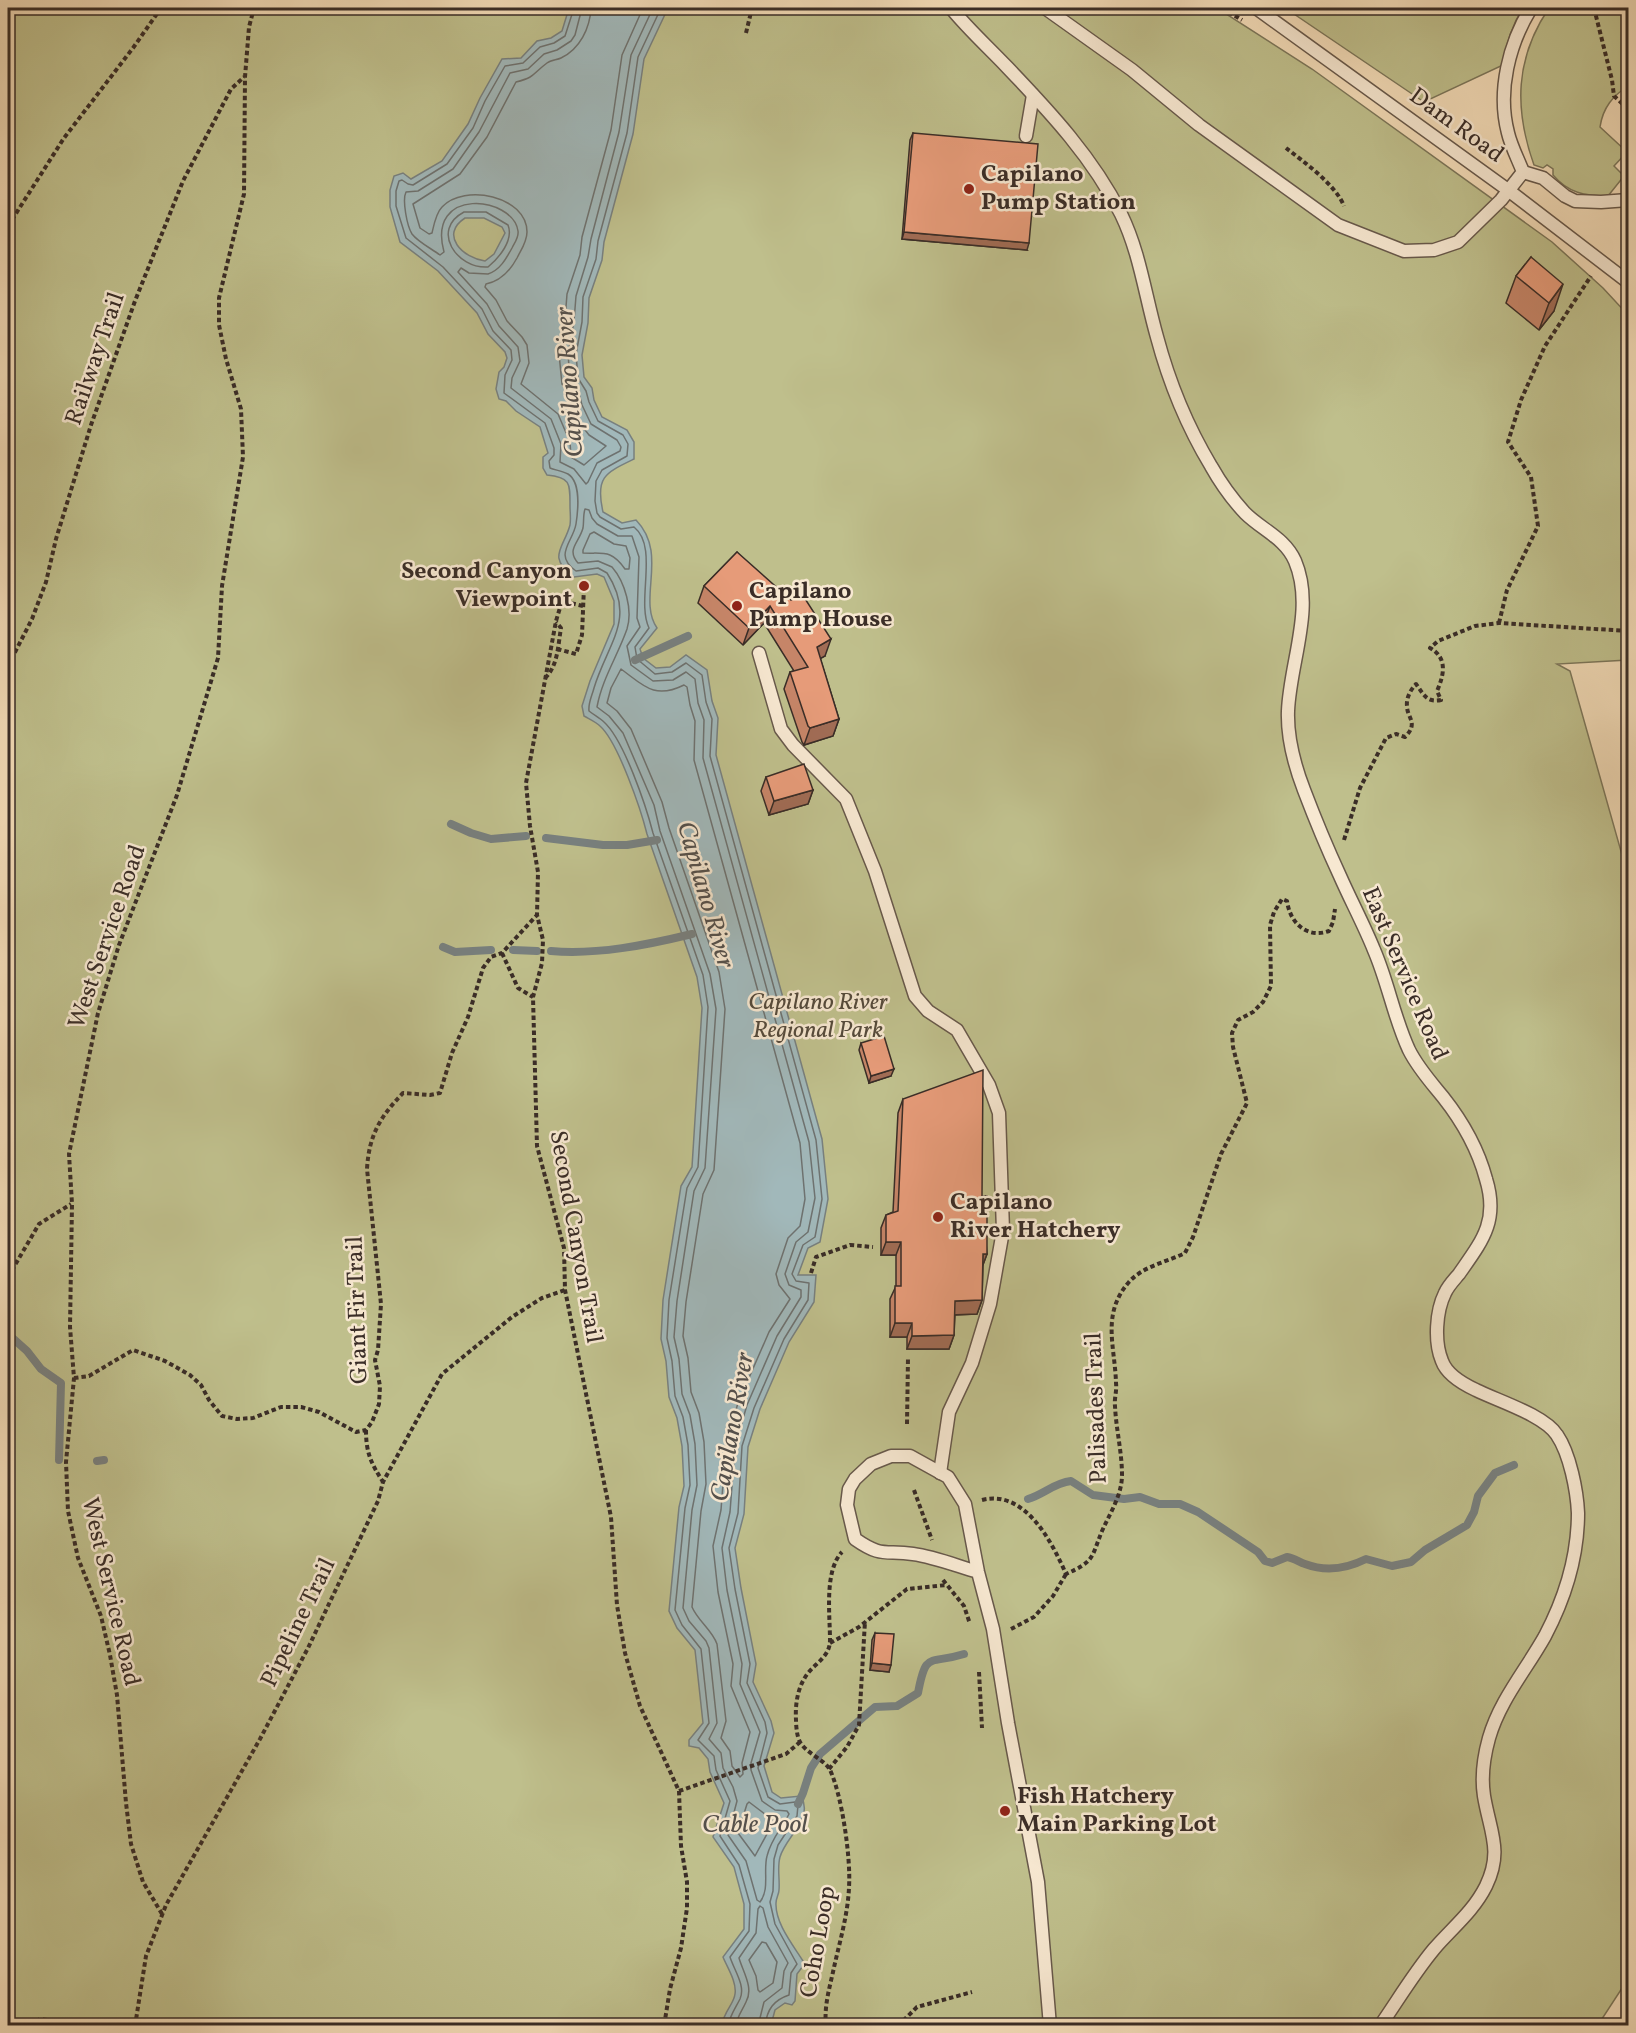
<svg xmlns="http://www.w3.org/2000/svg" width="1636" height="2033" font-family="Vollkorn,serif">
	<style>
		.green { fill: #bfbf8c; stroke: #7c765a; stroke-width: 1.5 }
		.water { fill: #a1b8ba; stroke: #78807f; stroke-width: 1.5; fill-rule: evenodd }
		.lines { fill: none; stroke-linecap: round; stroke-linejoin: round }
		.shore { stroke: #6e7270; stroke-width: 1.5 }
		.stream { stroke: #78807f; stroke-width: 8 }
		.lane-casing { stroke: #68594b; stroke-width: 15 }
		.path { stroke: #3a2d27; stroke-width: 4; stroke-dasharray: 4.5 3; stroke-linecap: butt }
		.lane { stroke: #f7e8d1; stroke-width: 12 }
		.wall { fill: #c68568; stroke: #3a2d27; stroke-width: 1.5 }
		.shaded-wall { fill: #a16c55; stroke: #3a2d27; stroke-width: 1.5 }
		.building { fill: #e69b79; stroke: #3a2d27; stroke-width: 1.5 }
		.poi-dot { fill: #8f2418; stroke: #f7e8d1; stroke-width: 2 }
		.labels { text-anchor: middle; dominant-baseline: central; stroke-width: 5; stroke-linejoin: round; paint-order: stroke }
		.street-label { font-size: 24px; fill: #3a2d27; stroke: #f7e8d1 }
		.poi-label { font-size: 24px; font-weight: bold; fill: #3a2d27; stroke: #f7e8d1; text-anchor: start }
		.park-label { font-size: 24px; font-style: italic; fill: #554a3b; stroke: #f7e8d1 }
		.water-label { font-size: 26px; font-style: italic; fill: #54504c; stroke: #f7e8d1 }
	</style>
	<rect width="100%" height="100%" fill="#f3dcb8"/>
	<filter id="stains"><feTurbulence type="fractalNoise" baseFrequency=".00333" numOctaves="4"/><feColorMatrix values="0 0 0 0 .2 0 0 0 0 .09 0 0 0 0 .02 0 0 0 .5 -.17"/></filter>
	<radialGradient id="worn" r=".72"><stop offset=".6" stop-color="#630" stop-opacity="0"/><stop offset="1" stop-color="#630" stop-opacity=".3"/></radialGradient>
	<g class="green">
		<polygon points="8,8 1217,8 1312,69 1552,242 1603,288 1628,315 1628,660 1557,664 1570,671 1628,876 1628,1979 1598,2025 8,2025"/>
		<path d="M1296,8H1523C1512,25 1506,44 1503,65L1424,102L1294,14Z"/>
		<path d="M1549,8H1628V86C1613,96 1603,107 1600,127L1627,152L1614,166L1624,176L1608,196C1585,196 1568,193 1553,175V169L1547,165L1543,168L1534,165C1514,109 1515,58 1549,8Z"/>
	</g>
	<path class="water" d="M569,8H668L644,59L633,134L604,242L602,260L589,298L588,323L582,355L584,377L592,388L594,400L602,417L627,430L634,442V459C605,473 595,477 603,512L622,523L636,520C669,554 637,599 657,628L640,649L643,658L656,668L670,667L686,655L707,670L712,701L718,718L716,755L822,1139L828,1199L820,1242L808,1248L798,1275H816L814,1302L789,1342L760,1409L748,1447L744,1514L735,1548L741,1588L756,1664L753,1682L771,1721L774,1733L764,1766L772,1792L781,1798L801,1796C814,1819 786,1836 780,1857C777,1868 780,1879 779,1890C779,1894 776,1898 776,1903C775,1923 793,1945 803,1961V1966L797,1974L795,2001L792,2005L785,2003L775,2010L771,2025H722C724,2011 734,2004 735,1994C737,1982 727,1967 723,1957L744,1929V1904L734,1867L713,1837L724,1803L710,1772L708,1759L699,1748L689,1746V1740L703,1723L695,1650L677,1628L669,1611L679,1507L684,1486L682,1446L677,1418L669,1397L666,1361L661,1339L663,1300L681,1186L692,1167L702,1008L697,977L647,834C641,810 618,742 600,726C596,722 589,719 584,716L582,706L590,681L614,624V601L604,577L597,574L574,577C546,557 564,548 570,525C571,519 570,512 570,506C570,484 571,477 547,475L543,468V457L548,453L540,427L516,411L506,401L499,399L496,389L499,372L504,367L507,358L505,352L488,334L477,313L438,271L400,242L390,207V190L394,176L403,173L411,179L442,161L468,124L480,98L502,59L521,58L537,41L551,38L562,31ZM465,218H484L502,227L505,233L494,254L485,261C463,258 439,235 465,218Z"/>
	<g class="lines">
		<g class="shore">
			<path d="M574,8L565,36L554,43L540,47L523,63L505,66L485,101L473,128L447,164L413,185L408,184L402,180L399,181L396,191V206L406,238L443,267L482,309L493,331L511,350L512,360L505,375L504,393L545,423L554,448V455L549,461L550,468C555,470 562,471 568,474C581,482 578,511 576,524C573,542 553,555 576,571L598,568L607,573C637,619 607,644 594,688C592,696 588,703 589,711C594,715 600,718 604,722C624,740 646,806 653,833L703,975L708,1007L698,1167L687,1188L669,1300L667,1338L672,1361L675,1396L683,1417L688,1445L690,1485L685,1508L675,1610L682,1625L701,1649L709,1723L698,1740L714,1756L716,1770L730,1801L720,1836L739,1865L750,1904L749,1931L730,1957C734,1970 746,1986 740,1999C735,2009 730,2015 728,2026"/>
			<path d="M582,8L575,35L571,41L557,50L544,54L528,69L510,73L479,132L453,169L418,191L406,192C402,200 407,226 412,234C418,242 432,249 440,255L444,252C426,186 513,196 518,231C519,237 515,242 512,248C506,259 500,270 488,274L469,273L461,268L458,272L487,304L499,326L518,347L520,361L512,378L511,388L551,419L561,444L560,462L574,469L586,484L588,482L597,463L620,451L621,447L617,440L591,424L582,405L579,394L570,379L568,354L574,321L576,296L588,257L591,239L619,132L631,55L653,8"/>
			<path d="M591,8C590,28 580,49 561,58C557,60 551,60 547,63C532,74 536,77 516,82L487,137L460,174L413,204L420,228L429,234L432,233C434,224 436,213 442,207C464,183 527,196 527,232C527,242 521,250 517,258C510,271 501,281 486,284L485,287L496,300L507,321L522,337L527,345L529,363L521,384L558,414L570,442L571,457L584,465L606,446L589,435L582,426L574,409L571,397L562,384L559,354L565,320L567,294L580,255L582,237L611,130L622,55L643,8"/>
			<path d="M661,8L638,57L627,133L598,241L596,259L583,297L582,322L576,354L578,378L586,391L589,402L598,421L623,435L628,444L627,456L602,470L596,481L595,501L597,513L600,517L621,529L634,527C659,547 636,601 649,628L635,647L637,659L655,674L672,672L686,663L702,675L706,702L712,719L710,756L816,1140L822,1199L815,1237L803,1245L792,1274L796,1281L809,1283L808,1300L784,1339L754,1408L742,1446L738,1513L729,1548L735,1589L750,1664L747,1683L765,1722L767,1733L758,1768L768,1797L780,1804L795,1802L798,1805L797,1816L778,1845L774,1859L773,1891L770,1902L775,1924L797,1964L791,1973L789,1995C774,2000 767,2009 765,2026"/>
			<path d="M464,212H486L508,225C514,240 499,258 488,267C457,269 430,230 464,212Z"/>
			<path d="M585,509L589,510L592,518L597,524L618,536H632L639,557L637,618L640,627L627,646L631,665L653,681L673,680L686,672L695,679L698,703L704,720L703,758L809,1142L815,1198L808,1232L796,1242L785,1274L789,1285L801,1290V1297L777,1336L747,1405L735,1446L730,1512L722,1548L727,1590L742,1664L740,1684L760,1732L751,1763V1770L762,1801L775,1810L787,1811L789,1814C782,1828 771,1839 767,1856C763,1871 770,1889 760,1902L757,1900L746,1861L728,1835L737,1801L733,1787L723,1768L721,1753L709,1739L717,1723L709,1648L706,1641L689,1621L683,1608L692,1510L697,1485L695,1444L690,1415L682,1394L679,1359L674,1337L677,1301L694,1191L705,1168L716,1009L710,974L660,831L654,805L623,733L609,716L597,707C602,679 618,655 627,629C633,610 625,582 612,567L598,561L578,563C566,549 579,543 583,528C584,522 583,515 585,509Z"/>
			<path d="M594,532L614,544L626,546L630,558L629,569H625C611,549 603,554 583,553V550L590,534Z"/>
			<path d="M621,669C643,685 654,700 684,685L687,687L690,705L695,721L694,760L800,1143L805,1199L800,1226L788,1238L776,1274L779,1285L790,1299L769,1332L738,1403L726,1444L721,1510L713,1546L718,1592L733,1664L731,1686L750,1732L742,1763L743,1774L740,1777L732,1766L730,1751L721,1738L726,1721L717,1644C712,1630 698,1621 692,1607L701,1511L706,1484L704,1442L699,1413L691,1392L688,1358L683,1336L686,1302L703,1194L714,1170L725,1009L719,972L669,828L662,802L631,729L617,711L607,703L611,688Z"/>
			<polygon points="749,1802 774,1821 755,1856 738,1833 747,1804"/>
			<polygon points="762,1942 766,1943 777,1962 773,1983 760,1992 758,1990 756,1976 749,1960"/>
			<path d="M736,2026C737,2016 742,2011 746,2002C754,1988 743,1972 739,1958L756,1933L758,1909L760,1906L763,1908L768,1927L788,1963L784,1971L782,1988L764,2002L758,2026"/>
		</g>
		<g class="stream">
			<polyline points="635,660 688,636"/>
			<polyline points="451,824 471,833 491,839 526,836"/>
			<polyline points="546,838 603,845 627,845 657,840"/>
			<polyline points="443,947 455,952 491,950"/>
			<polyline points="513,950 537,951"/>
			<path d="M551,951C597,955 647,945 692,934"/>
			<polyline points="8,1334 27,1351 41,1369 61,1383 59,1460"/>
			<polyline points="97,1461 104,1460"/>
			<path d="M1028,1499C1044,1494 1054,1483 1071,1481L1093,1495L1124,1499L1140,1497L1159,1504H1180L1198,1512L1258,1552L1265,1561L1272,1563L1287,1557C1294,1558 1299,1562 1305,1564C1326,1572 1346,1569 1366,1559L1392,1566L1411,1562L1425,1550L1467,1525L1474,1512L1478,1496L1495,1473L1514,1465"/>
			<path d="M798,1804L803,1793L811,1768L820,1754L875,1707L897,1706L918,1693C926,1650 929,1665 964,1654"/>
		</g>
		<g class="lane-casing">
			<g id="lane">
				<path d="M951,8C968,29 988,47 1007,67C1050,112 1093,158 1121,214C1140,253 1145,295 1157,337C1169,382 1187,426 1211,466C1220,482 1232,499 1245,513C1262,530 1285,538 1295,561C1315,608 1290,662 1288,711C1287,739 1294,764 1304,790C1315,819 1327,848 1340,876C1351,901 1364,925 1374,950C1388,982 1394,1018 1409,1050C1418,1068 1430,1081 1443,1097C1462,1121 1478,1149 1486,1179C1499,1221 1482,1241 1459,1274C1454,1280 1448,1286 1445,1293C1436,1311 1434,1342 1442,1361C1447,1375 1463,1384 1476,1390C1498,1401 1544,1415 1557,1435C1570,1454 1577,1491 1578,1513C1578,1556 1565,1598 1545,1636C1526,1670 1500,1700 1489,1738C1484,1756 1481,1777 1484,1796C1490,1832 1503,1851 1486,1886C1473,1912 1452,1928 1434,1949C1414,1973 1398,2000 1380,2026"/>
				<path d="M1045,8L1132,70L1199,125L1338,225L1404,251L1434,250L1458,242L1501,200L1523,172C1518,159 1511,146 1508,133C1497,91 1509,44 1531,8"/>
				<polyline points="1256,8 1508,190 1628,282"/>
				<polyline points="1026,136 1033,95"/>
				<polyline points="1523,172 1543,178 1565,196 1575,201 1601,202 1628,200"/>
				<polyline points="759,653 781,729 793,745 846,799 875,871 915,996 928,1011 957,1030 989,1085 999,1113 1003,1231 990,1304 972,1363 949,1412 940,1473"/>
				<path d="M978,1572C957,1566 935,1557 913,1554C885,1550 882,1558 855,1539L847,1505L849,1489L855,1479L871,1464L891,1456H910L948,1477L965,1504L978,1572L993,1629L1008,1723L1038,1882L1050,2026"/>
			</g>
		</g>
		<g class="path">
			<polyline points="1222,8 1242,20"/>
			<polyline points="1594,8 1612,80 1614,96 1628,109"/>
			<polyline points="746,33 752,8"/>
			<path d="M1286,148C1304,162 1336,185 1344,206"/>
			<polyline points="1628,169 1628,170"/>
			<polyline points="8,226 64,138 133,48 161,8"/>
			<polyline points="583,606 562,601 556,621 526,783 530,826 538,872 537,915 543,940 542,963 533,997 537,1146 564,1248 565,1290 611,1517 617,1605 625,1653 640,1706 679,1791 681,1846 687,1882 687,1908 681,1948 670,1989 664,2026"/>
			<polyline points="1499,623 1507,590 1538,526 1531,477 1508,442 1521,400 1545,346 1591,276"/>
			<polyline points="557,649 576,654 582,635 584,586"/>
			<polyline points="8,666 32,619 46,582 56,539 91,425 135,301 183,181 231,89 244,77"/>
			<path d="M545,678C558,666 558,645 561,628L556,622"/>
			<path d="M1344,840L1360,788L1386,738L1396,734L1405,737C1419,723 1407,718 1407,706C1406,698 1411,689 1416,684C1424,695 1427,703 1441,700L1437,691C1444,675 1448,658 1430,648L1438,641L1475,626L1499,623L1628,631"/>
			<polyline points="502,953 518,988 533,997"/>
			<polyline points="8,1252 15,1263"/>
			<polyline points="811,1273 816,1257 850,1245 873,1247"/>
			<polyline points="8,1277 39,1224 71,1204"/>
			<path d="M74,1378L89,1376L133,1350L165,1361L190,1375L201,1385L209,1400L222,1416L237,1419L253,1418L281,1407H301L319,1412L356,1432L366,1430L372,1422L379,1404L380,1386L375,1360L378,1350L381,1304L367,1169C369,1135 380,1117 403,1093L430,1095L440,1093L452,1053L468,1017L483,968L491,957L502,953L537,915"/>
			<polyline points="907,1424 908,1358"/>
			<path d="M366,1430C366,1453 371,1463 383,1482"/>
			<polyline points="914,1490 932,1540"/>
			<path d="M982,1500C1025,1489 1052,1542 1066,1574C1095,1561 1091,1558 1102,1531C1110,1513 1122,1495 1122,1475C1122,1452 1116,1429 1115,1406C1114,1399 1117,1391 1116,1383C1115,1346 1101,1314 1129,1282C1143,1266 1167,1262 1185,1253L1193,1237L1221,1154L1247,1103L1233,1047L1232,1033L1238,1020L1253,1012L1263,1002L1271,986L1270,925L1274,912L1282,899L1287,901C1290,923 1307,939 1329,931L1333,922L1335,909"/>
			<polyline points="943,1580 964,1606 970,1624"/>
			<polyline points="1011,1629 1034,1617 1053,1596 1066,1574"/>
			<polyline points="830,1643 859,1627 907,1589 946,1585"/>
			<polyline points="979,1672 982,1728"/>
			<polyline points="829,1769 847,1747 859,1725 865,1621"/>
			<polyline points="679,1791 786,1754 800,1742"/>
			<polyline points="162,1914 143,1882 131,1844 126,1803 117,1695 110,1655 101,1616 78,1558 68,1511 66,1462 74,1378 70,1327 72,1204 69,1154 98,1013 119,945 177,795 218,658 222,586 243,457 241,409 226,359 219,325 219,298 244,194 245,77 249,27 254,8"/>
			<polyline points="30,2026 40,2019 60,2022 64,2026"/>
			<polyline points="135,2026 146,1956 166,1905 260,1739 308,1648 378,1501 383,1482 442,1374 512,1317 542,1298 565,1290"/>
			<path d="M826,2026C824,2007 829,1990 833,1972C839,1944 848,1915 849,1887C851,1859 842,1795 830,1770C824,1759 807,1754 800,1742C797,1737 796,1726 796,1720C795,1703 798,1686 808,1673C817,1662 830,1656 830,1640C830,1615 824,1571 842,1552"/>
			<polyline points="898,2026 917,2007 972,1992"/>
		</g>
		<use href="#lane" class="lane"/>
	</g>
	<g class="wall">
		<polygon points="913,133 1027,250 902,239 910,140"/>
		<polygon points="1531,257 1554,311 1539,330 1506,303 1516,276"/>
		<polygon points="737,552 825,656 820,658 839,719 833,736 804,745 802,742 784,689 790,672 794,671 764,623 743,645 698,603 704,586"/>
		<polygon points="766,777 813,790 808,804 769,815 761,791"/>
		<polygon points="861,1043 891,1076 869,1083 859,1050"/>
		<polygon points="903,1099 982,1196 987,1254 983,1265 982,1300 977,1314 955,1315 954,1335 949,1349 907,1349 907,1337 890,1337 890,1299 896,1286 896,1255 881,1255 881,1228 886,1215 893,1212 898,1113"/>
		<polygon points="875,1633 889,1672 870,1670 872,1640"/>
	</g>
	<g class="shaded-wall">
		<polygon points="904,232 1029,243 1027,250 902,239"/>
		<polygon points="1563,284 1554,311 1539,330 1549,303"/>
		<polygon points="770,606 764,623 743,645 749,628"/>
		<polygon points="831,639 825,656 811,664 817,647"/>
		<polygon points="839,719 833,736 804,745 810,728"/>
		<polygon points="813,790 808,804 769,815 774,801"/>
		<polygon points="894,1069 891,1076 869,1083 871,1076"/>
		<polygon points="886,1242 901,1242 896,1255 881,1255"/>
		<polygon points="983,1254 987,1254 982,1267"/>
		<polygon points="982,1300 977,1314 950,1315 955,1301"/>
		<polygon points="895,1323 912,1323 907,1337 890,1337"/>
		<polygon points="954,1335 949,1349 907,1349 912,1336"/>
		<polygon points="872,1663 891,1665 889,1672 870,1670"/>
	</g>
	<g class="building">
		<polygon points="913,133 1038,144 1029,243 904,232"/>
		<polygon points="1531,257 1563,284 1549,303 1516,276"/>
		<polygon points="737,552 791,600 802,594 831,639 817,647 839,719 810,728 808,726 790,672 808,667 770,606 749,628 704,586"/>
		<polygon points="804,764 813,790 774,801 766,777"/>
		<polygon points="884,1036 894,1069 871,1076 861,1043"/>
		<polygon points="983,1070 982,1196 987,1196 987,1254 983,1254 982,1300 955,1301 954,1335 912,1336 912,1323 895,1323 895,1286 901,1286 901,1242 886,1242 886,1215 898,1211 903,1099"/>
		<polygon points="875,1633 894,1634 891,1665 872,1663"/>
	</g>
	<g class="poi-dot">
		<circle cx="969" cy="189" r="6"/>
		<circle cx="584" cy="586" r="6"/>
		<circle cx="737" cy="606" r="6"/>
		<circle cx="938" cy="1217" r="6"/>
		<circle cx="1005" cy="1811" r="6"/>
	</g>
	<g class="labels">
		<g class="street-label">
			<text transform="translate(1456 126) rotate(36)">Dam Road</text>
			<text transform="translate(96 359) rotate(-71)">Railway Trail</text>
			<text transform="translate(108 937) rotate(-71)">West Service Road</text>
			<text transform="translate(1404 974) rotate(67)">East Service Road</text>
			<text transform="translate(575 1237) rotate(80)">Second Canyon Trail</text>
			<text transform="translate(358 1310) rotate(-92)">Giant Fir Trail</text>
			<text transform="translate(1097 1408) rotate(-92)">Palisades Trail</text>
			<text transform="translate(110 1592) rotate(77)">West Service Road</text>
			<text transform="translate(299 1623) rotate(-64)">Pipeline Trail</text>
			<text transform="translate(819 1942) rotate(-80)">Coho Loop</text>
		</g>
		<g class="poi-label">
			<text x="981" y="175">Capilano<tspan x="981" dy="28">Pump Station</tspan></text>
			<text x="572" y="572" text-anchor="end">Second Canyon<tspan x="572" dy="28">Viewpoint</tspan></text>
			<text x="749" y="592">Capilano<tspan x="749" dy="28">Pump House</tspan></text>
			<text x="950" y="1203">Capilano<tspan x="950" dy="28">River Hatchery</tspan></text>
			<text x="1017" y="1797">Fish Hatchery<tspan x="1017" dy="28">Main Parking Lot</tspan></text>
		</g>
		<g class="park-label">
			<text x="818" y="1003">Capilano River<tspan x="818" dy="28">Regional Park</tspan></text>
		</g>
		<g class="water-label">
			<text transform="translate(570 382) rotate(-94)">Capilano River</text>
			<text transform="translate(705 895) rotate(74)">Capilano River</text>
			<text transform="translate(733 1427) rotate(-80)">Capilano River</text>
			<text x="755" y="1825">Cable Pool</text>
		</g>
	</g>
	<rect width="1636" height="2033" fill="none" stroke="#f3dcb8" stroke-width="30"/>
	<rect x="9" y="9" width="1618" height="2015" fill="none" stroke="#3a2d27" stroke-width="3"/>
	<rect x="15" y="15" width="1606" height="2003" fill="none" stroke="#3a2d27" stroke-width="1.5"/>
	<rect width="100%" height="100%" filter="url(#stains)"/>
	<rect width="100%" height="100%" fill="url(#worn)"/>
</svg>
